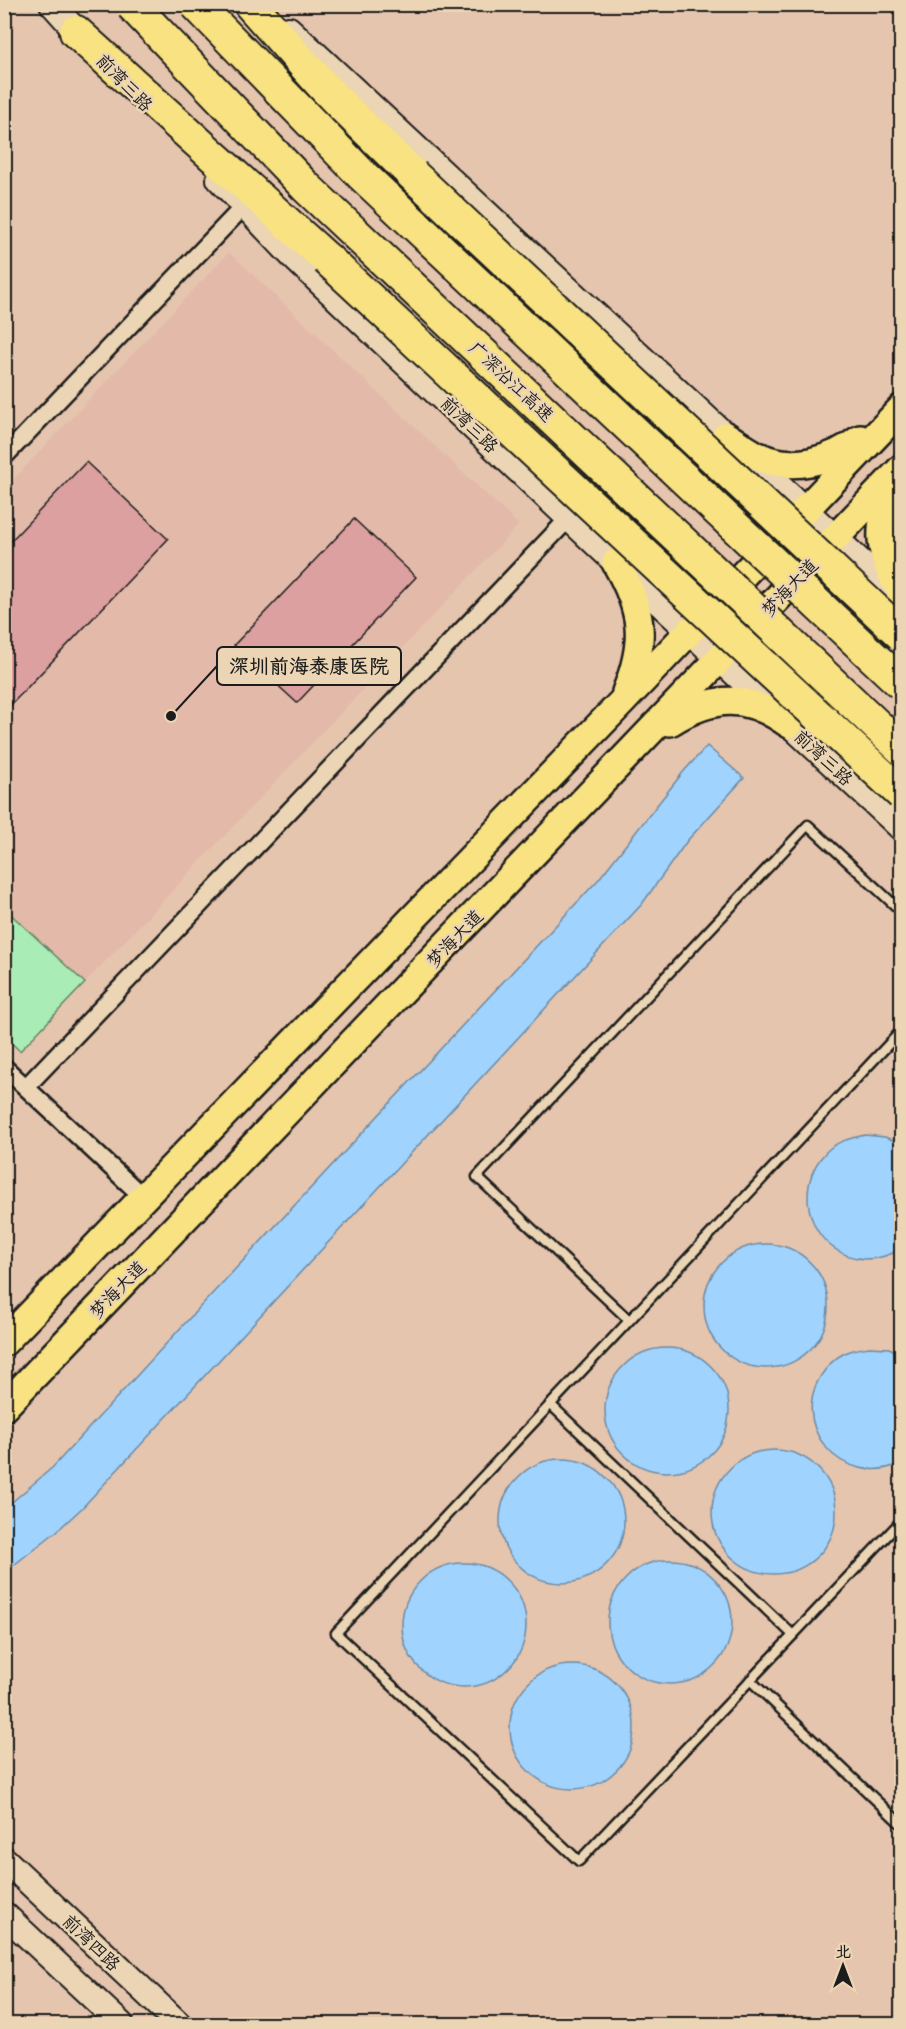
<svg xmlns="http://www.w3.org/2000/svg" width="906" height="2029" font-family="Mali,'LXGW WenKai TC',sans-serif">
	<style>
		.built { fill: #e3baaa }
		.green { fill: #aaecb5; stroke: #638468; stroke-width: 1.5 }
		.water { fill: #a0d3fe; stroke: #6b8aa4; stroke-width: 1.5 }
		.building { fill: #dba09f; stroke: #1c1c1c; stroke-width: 1.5 }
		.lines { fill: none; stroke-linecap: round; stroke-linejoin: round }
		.lane-casing { stroke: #1c1c1c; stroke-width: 13 }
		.street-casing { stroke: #1c1c1c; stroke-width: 21 }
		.secondary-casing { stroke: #1c1c1c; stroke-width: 28 }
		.primary-casing { stroke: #1c1c1c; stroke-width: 32 }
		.highway-casing { stroke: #1c1c1c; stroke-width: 36 }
		.lane { stroke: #ebd5b4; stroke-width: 8 }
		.street { stroke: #ebd5b4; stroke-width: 16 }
		.secondary { stroke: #ebd5b4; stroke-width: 24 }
		.primary { stroke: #f8e281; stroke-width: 27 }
		.highway { stroke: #f8e281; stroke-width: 32 }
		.highway-bridge-casing { stroke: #1c1c1c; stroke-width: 36; stroke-linecap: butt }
		.highway-bridge { stroke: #f8e281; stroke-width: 32 }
		.labels { text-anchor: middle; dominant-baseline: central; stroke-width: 5; stroke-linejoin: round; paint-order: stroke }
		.street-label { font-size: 18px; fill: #1c1c1c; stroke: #ebd5b4 }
		.leader { fill: none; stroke: #1c1c1c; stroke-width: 2 }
		.callout-dot { fill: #1c1c1c; stroke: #ebd5b4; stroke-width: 2 }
		.callout { fill: #ebd5b4; stroke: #1c1c1c; stroke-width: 2 }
		.callout-label { font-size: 20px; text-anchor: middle; font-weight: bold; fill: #1c1c1c }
	</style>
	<rect width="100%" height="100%" fill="#e6c5ae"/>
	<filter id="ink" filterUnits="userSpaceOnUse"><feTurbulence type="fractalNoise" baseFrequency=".0167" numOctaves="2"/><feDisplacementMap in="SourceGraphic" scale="12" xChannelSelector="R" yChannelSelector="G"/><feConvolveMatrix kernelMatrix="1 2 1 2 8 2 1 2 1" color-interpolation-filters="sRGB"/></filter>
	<g filter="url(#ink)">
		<polygon class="built" points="229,252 519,525 85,983 5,908 4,489"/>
		<polygon class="green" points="4,908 85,983 20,1051 5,1037"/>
		<g class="water">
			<polygon points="707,746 744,778 687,841 642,904 82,1508 57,1531 5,1572 5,1508 53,1467 198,1309 598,880 684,771"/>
			<path d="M865,1135L885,1137L902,1144L901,1249C890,1255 879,1259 866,1259C811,1257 789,1188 827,1151C837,1141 851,1138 865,1135Z"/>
			<circle cx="766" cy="1306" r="62"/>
			<path d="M869,1347L889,1348L902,1354L901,1463C842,1491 784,1423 825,1370C831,1362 840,1354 850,1351C856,1349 863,1348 869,1347Z"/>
			<circle cx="667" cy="1410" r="62"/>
			<circle cx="774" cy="1512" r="62"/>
			<circle cx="562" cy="1521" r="62"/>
			<circle cx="670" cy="1622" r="62"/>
			<circle cx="464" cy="1625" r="62"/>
			<circle cx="572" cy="1727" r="62"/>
		</g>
		<g class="building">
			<polygon points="86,462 168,539 4,712 4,548"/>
			<polygon points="354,519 416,577 297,703 234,645"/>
		</g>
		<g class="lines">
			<g class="lane-casing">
				<g id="lane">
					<polyline points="902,1030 336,1633 579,1861 902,1520"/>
					<polyline points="629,1320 477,1177 808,825 902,912"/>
					<polyline points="550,1404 793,1635"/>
					<polyline points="750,1680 902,1825"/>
				</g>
			</g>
			<g class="street-casing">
				<g id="street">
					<polyline points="4,457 244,206"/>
					<polyline points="4,1067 144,1198"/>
					<polyline points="26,1087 569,518"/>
				</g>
			</g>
			<g class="secondary-casing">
				<g id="secondary">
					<polyline points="52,4 88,44"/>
					<polyline points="289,29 902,600"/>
					<polyline points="219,179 293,257 616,563 902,829"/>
					<polyline points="4,1859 179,2024"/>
					<polyline points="4,1914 121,2024"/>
				</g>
			</g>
			<g class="primary-casing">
				<g id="primary">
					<path d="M726,436C736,442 747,451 758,456C791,472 833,461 860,439"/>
					<path d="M897,481C875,524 877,552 902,593"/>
					<path d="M616,563C643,611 647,640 626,692"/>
					<path d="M670,722C713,695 747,693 789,724"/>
					<polyline points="4,1342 622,702 902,408"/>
					<polyline points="4,1407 902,468"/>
				</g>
			</g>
			<g class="highway-casing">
				<g id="highway">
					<polyline points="250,4 331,95 413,175"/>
					<polyline points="76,32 327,259"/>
				</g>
			</g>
			<use href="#lane" class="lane"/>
			<use href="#street" class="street"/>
			<use href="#secondary" class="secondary"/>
			<use href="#primary" class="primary"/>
			<use href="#highway" class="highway"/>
			<g class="highway-bridge-casing">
				<g id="highway-bridge">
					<polyline points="131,4 306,187 902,749"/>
					<polyline points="196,4 362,175 902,684"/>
					<polyline points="413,175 902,635"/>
					<polyline points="327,259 902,794"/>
				</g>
			</g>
			<use href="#highway-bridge" class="highway-bridge"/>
		</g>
	</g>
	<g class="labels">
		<g class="street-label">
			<text transform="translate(125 82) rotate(46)">前湾三路</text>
			<text transform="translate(512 381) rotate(43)">广深沿江高速</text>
			<text transform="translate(470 424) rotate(44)">前湾三路</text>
			<text transform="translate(789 587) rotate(-46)">梦海大道</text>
			<text transform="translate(824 757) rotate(43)">前湾三路</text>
			<text transform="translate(454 938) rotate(-46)">梦海大道</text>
			<text transform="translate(117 1289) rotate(-46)">梦海大道</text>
			<text transform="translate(92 1942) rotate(44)">前湾四路</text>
		</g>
	</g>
	<path class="leader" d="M171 716L217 666"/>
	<circle class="callout-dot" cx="171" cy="716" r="6"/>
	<rect class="callout" x="217" y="647" width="184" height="38" rx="6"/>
	<g class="callout-label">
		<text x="309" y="673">深圳前海泰康医院</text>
	</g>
	<rect width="906" height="2029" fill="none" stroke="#ebd5b4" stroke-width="24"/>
	<rect x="12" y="12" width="882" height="2005" fill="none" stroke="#1c1c1c" stroke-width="2" filter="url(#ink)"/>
	<g transform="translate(843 1966)" stroke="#ebd5b4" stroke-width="4.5" paint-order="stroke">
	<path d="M0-4.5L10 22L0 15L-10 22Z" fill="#1c1c1c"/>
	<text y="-9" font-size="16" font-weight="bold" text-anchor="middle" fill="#1c1c1c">北</text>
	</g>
</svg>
